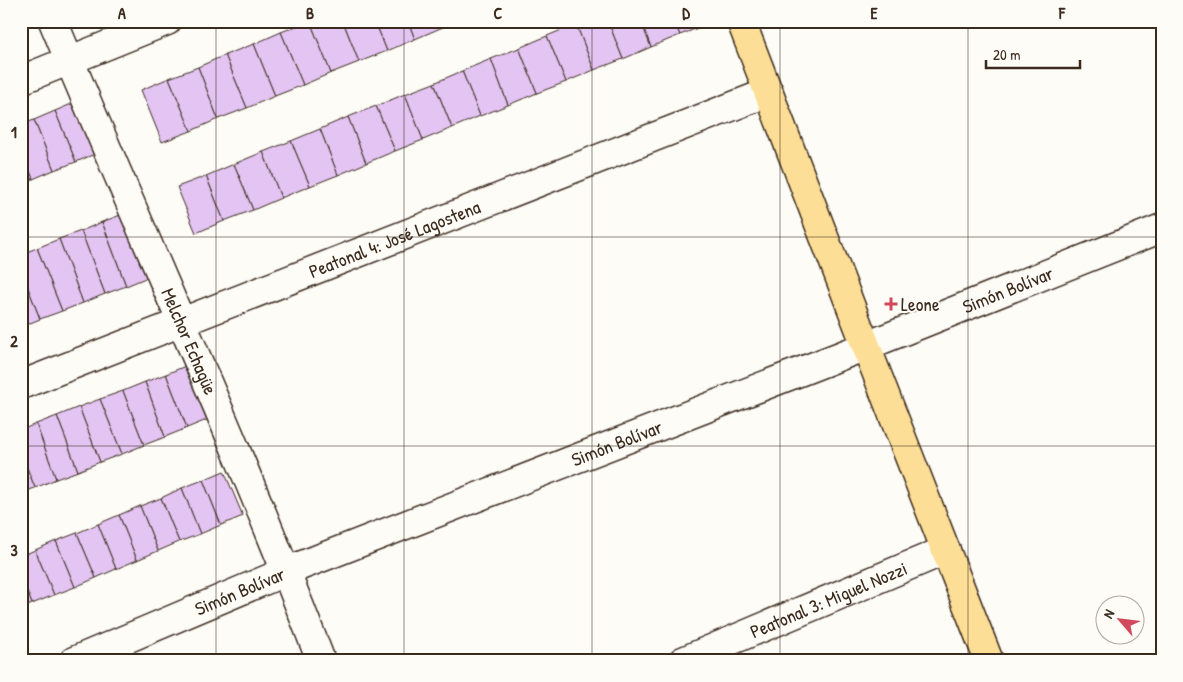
<svg xmlns="http://www.w3.org/2000/svg" width="1183" height="682" font-family="'Patrick Hand',sans-serif">
	<style>
		.building { fill: #e3c4f2; stroke: #3b2a1e }
		.lines { fill: none; stroke-linecap: round; stroke-linejoin: round }
		.minor-casing { stroke: #3b2a1e; stroke-width: 31 }
		.major-casing { stroke: #3b2a1e; stroke-width: 31 }
		.minor { stroke: #fdfcf7; stroke-width: 28 }
		.major { stroke: #fdde96; stroke-width: 28 }
		.grid { fill: none; stroke: #3b2a1e; stroke-width: 1; stroke-opacity: 0.55 }
		.poi-dot { fill: #d1495b; stroke: #fdfcf7; stroke-width: 2 }
		.labels { text-anchor: middle; dominant-baseline: central; stroke-width: 4; stroke-linejoin: round; paint-order: stroke }
		.street-label { font-size: 19px; fill: #3b2a1e; stroke: #fdfcf7 }
		.poi-label { font-size: 19px; fill: #3b2a1e; stroke: #fdfcf7; text-anchor: start }
		.neatline { fill: none; stroke: #3b2a1e; stroke-width: 2 }
		.grid-label { font-size: 16px; text-anchor: middle; font-weight: bold; fill: #3b2a1e }
	</style>
	<rect width="100%" height="100%" fill="#fdfcf7"/>
	<filter id="ink" filterUnits="userSpaceOnUse"><feTurbulence type="fractalNoise" baseFrequency=".02" numOctaves="2"/><feDisplacementMap in="SourceGraphic" scale="10" xChannelSelector="R" yChannelSelector="G"/><feConvolveMatrix kernelMatrix="1 2 1 2 8 2 1 2 1" color-interpolation-filters="sRGB"/></filter>
	<g filter="url(#ink)">
		<g class="building">
			<polygon points="309,21 310,21 331,73 303,85 281,32"/>
			<polygon points="310,21 343,21 359,62 331,73"/>
			<polygon points="343,21 375,21 387,51 359,62"/>
			<polygon points="375,21 408,21 415,39 387,51"/>
			<polygon points="408,21 441,21 443,27 415,39"/>
			<polygon points="441,21 458,21 443,27"/>
			<polygon points="584,21 608,21 623,59 594,70 576,24"/>
			<polygon points="608,21 641,21 651,47 623,59"/>
			<polygon points="641,21 674,21 680,35 651,47"/>
			<polygon points="674,21 707,21 708,24 680,35"/>
			<polygon points="576,24 594,70 566,82 547,36"/>
			<polygon points="281,32 303,85 275,96 254,44"/>
			<polygon points="547,36 566,82 537,93 519,48"/>
			<polygon points="254,44 275,96 247,108 225,55"/>
			<polygon points="519,48 537,93 508,105 491,59"/>
			<polygon points="225,55 247,108 218,119 198,67"/>
			<polygon points="491,59 508,105 480,116 462,71"/>
			<polygon points="198,67 218,119 191,131 169,78"/>
			<polygon points="462,71 480,116 452,128 434,83"/>
			<polygon points="169,78 191,131 162,142 141,90"/>
			<polygon points="434,83 452,128 423,140 405,94"/>
			<polygon points="405,94 423,140 395,151 376,106"/>
			<polygon points="76,102 97,153 76,162 55,111"/>
			<polygon points="376,106 395,151 366,163 348,117"/>
			<polygon points="55,111 76,162 54,170 34,120"/>
			<polygon points="348,117 366,163 338,175 320,129"/>
			<polygon points="34,120 54,170 33,179 21,149 21,125"/>
			<polygon points="320,129 338,175 310,186 291,141"/>
			<polygon points="291,141 310,186 281,198 263,152"/>
			<polygon points="21,149 33,179 21,184"/>
			<polygon points="263,152 281,198 253,210 234,164"/>
			<polygon points="234,164 253,210 224,221 206,176"/>
			<polygon points="206,176 224,221 196,233 177,187"/>
			<polygon points="123,214 148,277 126,286 102,222"/>
			<polygon points="102,222 126,286 105,294 81,231"/>
			<polygon points="81,231 105,294 83,303 59,239"/>
			<polygon points="59,239 83,303 62,311 37,248"/>
			<polygon points="37,248 62,311 40,319 21,270 21,254"/>
			<polygon points="21,270 40,319 21,327"/>
			<polygon points="188,365 209,419 187,428 166,374"/>
			<polygon points="166,374 187,428 165,437 145,382"/>
			<polygon points="145,382 165,437 144,445 123,391"/>
			<polygon points="123,391 144,445 122,454 100,399"/>
			<polygon points="100,399 122,454 100,462 79,407"/>
			<polygon points="79,407 100,462 78,471 57,416"/>
			<polygon points="57,416 78,471 56,479 36,424"/>
			<polygon points="36,424 56,479 35,488 21,453 21,430"/>
			<polygon points="21,453 35,488 21,493"/>
			<polygon points="224,471 243,516 221,525 203,480"/>
			<polygon points="203,480 221,525 200,534 182,488"/>
			<polygon points="182,488 200,534 179,542 161,498"/>
			<polygon points="161,498 179,542 158,551 140,506"/>
			<polygon points="140,506 158,551 137,560 119,515"/>
			<polygon points="119,515 137,560 116,569 98,524"/>
			<polygon points="98,524 116,569 96,578 77,533"/>
			<polygon points="77,533 96,578 75,587 56,541"/>
			<polygon points="56,541 75,587 54,595 35,550"/>
			<polygon points="35,550 54,595 32,604 21,577 21,556"/>
			<polygon points="21,577 32,604 21,609"/>
		</g>
		<g class="lines">
			<g class="minor-casing">
				<g id="minor">
					<path id="s1" d="M53,21C142,235 238,445 321,661"/>
					<polyline points="21,80 167,21"/>
					<path id="s2" d="M21,385L769,92"/>
					<path id="s3" d="M74,661L287,571L866,346L1162,228"/>
					<path id="s4" d="M683,661L946,550"/>
				</g>
			</g>
			<g class="major-casing">
				<polyline id="major" points="741,21 866,346 989,661"/>
			</g>
			<use href="#minor" class="minor"/>
			<use href="#major" class="major"/>
		</g>
	</g>
	<path class="grid" d="M216,21V661M404,21V661M592,21V661M780,21V661M968,21V661M21,237H1162M21,446H1162"/>
	<path class="poi-dot" d="M888.5 296.5h5v5h5v5h-5v5h-5v-5h-5v-5h5z"/>
	<g class="labels">
		<g class="street-label">
			<text stroke="none"><textPath href="#s2" startOffset="401">Peatonal 4: José Lagostena</textPath></text>
			<text stroke="none"><textPath href="#s3" startOffset="1005">Simón Bolívar</textPath></text>
			<text stroke="none"><textPath href="#s1" startOffset="348">Melchor Echagüe</textPath></text>
			<text stroke="none"><textPath href="#s3" startOffset="585">Simón Bolívar</textPath></text>
			<text stroke="none"><textPath href="#s3" startOffset="180">Simón Bolívar</textPath></text>
			<text stroke="none"><textPath href="#s4" startOffset="158">Peatonal 3: Miguel Nozzi</textPath></text>
		</g>
		<g class="poi-label">
			<text x="901" y="304">Leone</text>
		</g>
	</g>
	<rect width="1183" height="682" fill="none" stroke="#fdfcf7" stroke-width="55"/>
	<g transform="translate(1120 620) rotate(298)"><circle r="24" fill="#fdfcf7" stroke="#afa8a0"/>
	<path d="M0-4L9 19L0 12L-9 19Z" fill="#d1495b"/>
	<text y="-8" font-size="14" font-weight="bold" text-anchor="middle" fill="#3b2a1e">N</text>
	</g>
	<path d="M986 60v8h94v-8" fill="none" stroke="#3b2a1e" stroke-width="2.5"/>
	<text x="993" y="60" font-size="15" fill="#3b2a1e" stroke="#fdfcf7" stroke-width="4" paint-order="stroke">20 m</text>
	<rect x="28" y="28" width="1128" height="626" class="neatline"/>
	<g class="grid-label">
		<text x="122" y="19">A</text>
		<text x="310" y="19">B</text>
		<text x="498" y="19">C</text>
		<text x="686" y="19">D</text>
		<text x="874" y="19">E</text>
		<text x="1062" y="19">F</text>
		<text x="14" y="138">1</text>
		<text x="14" y="347">2</text>
		<text x="14" y="556">3</text>
	</g>
</svg>
